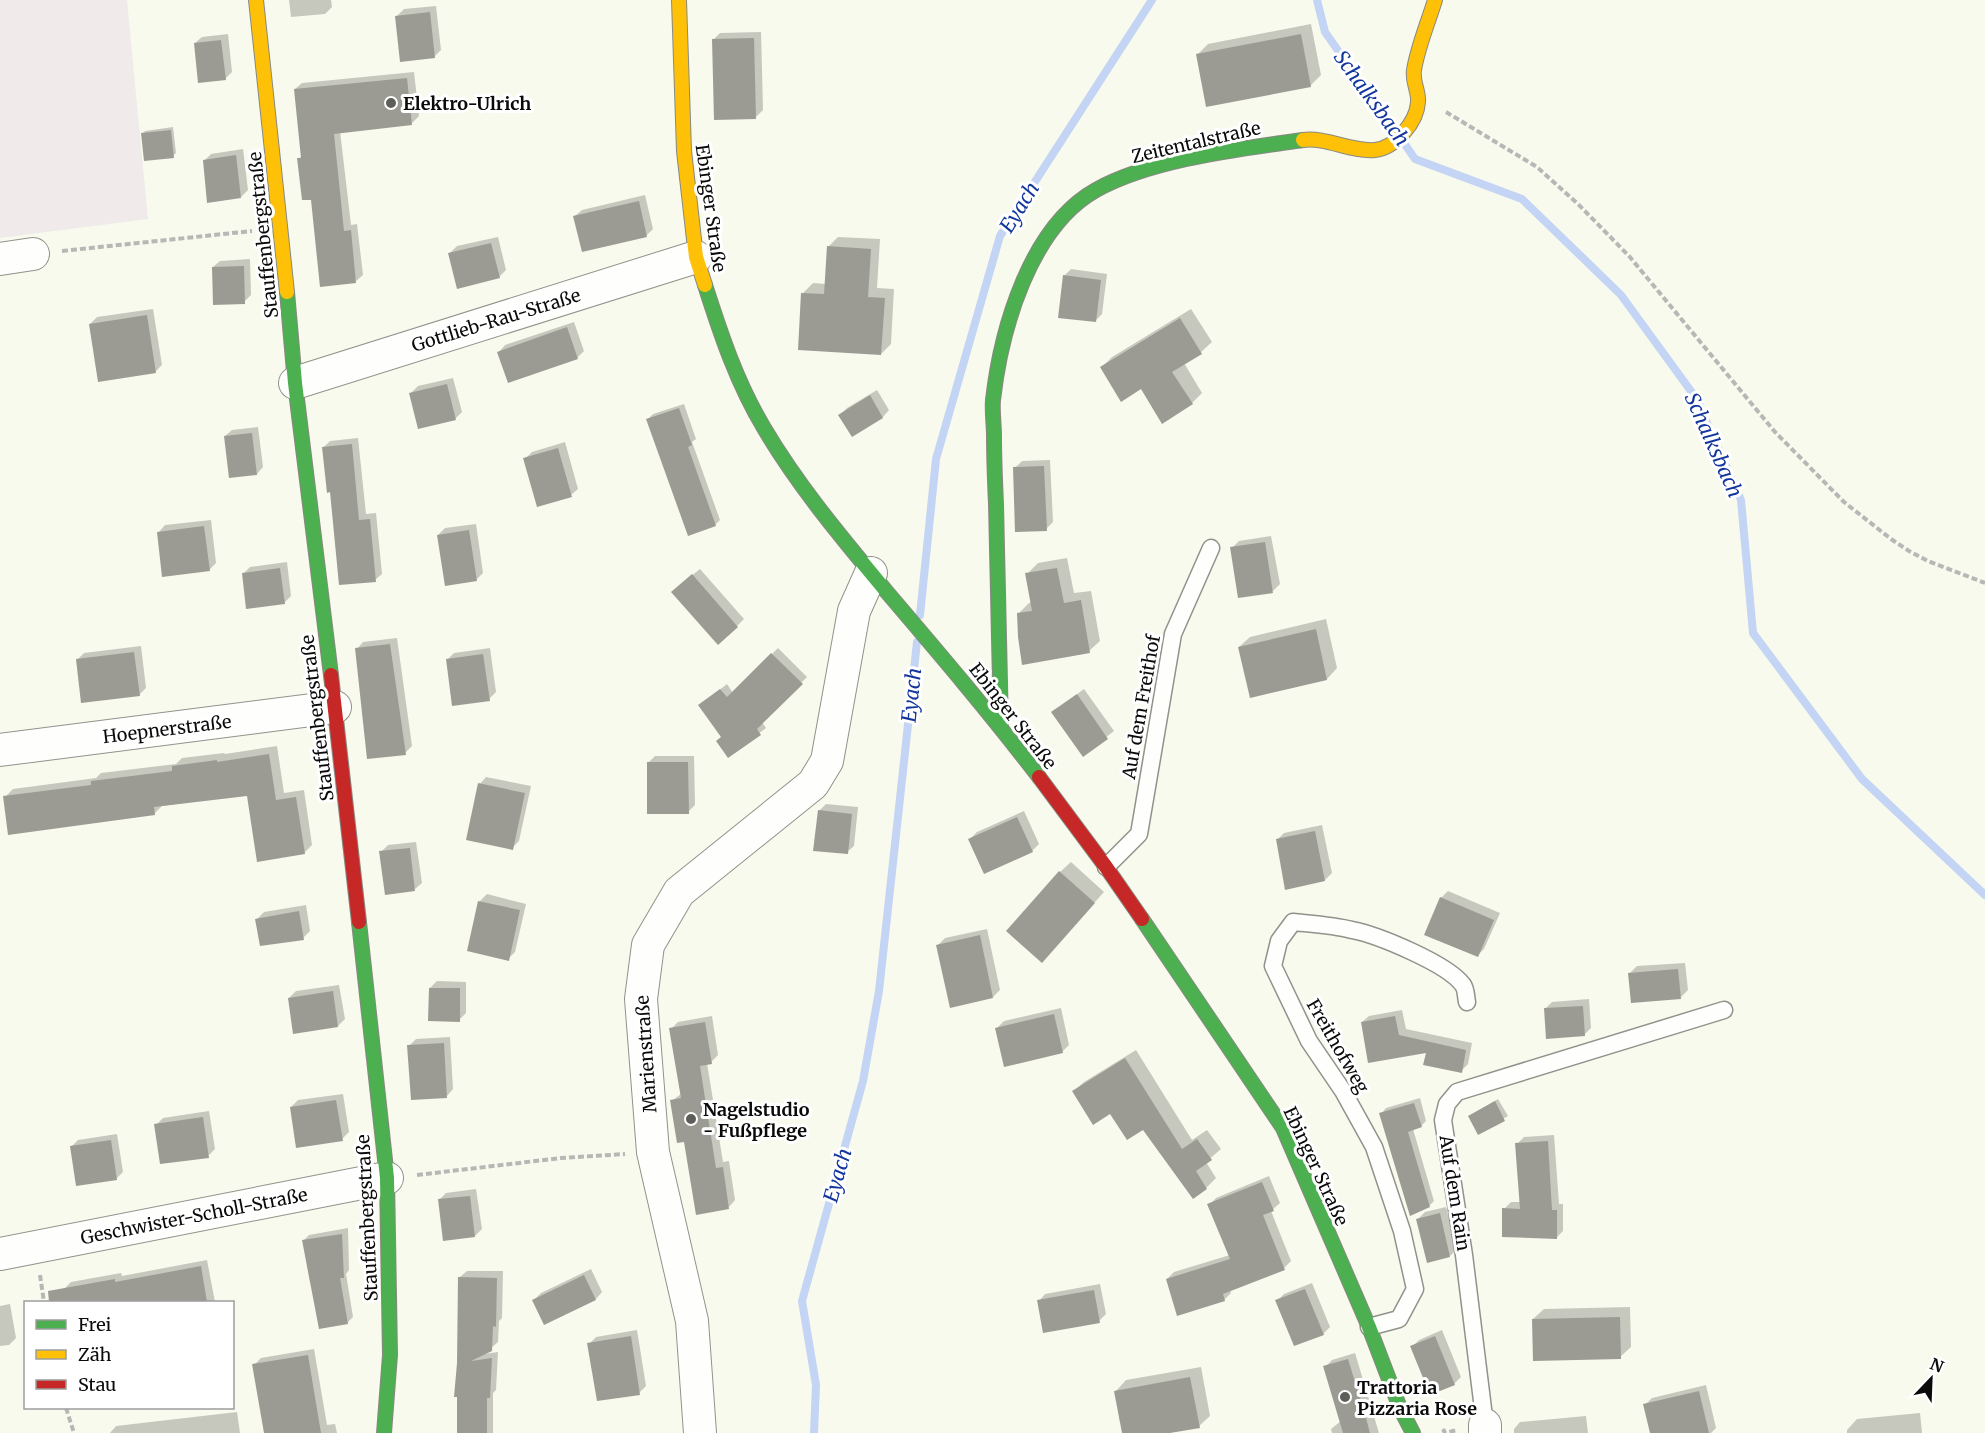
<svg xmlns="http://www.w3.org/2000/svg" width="1985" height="1433" font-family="Merriweather,serif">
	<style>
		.industrial { fill: #f0ebea }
		.shadow { fill: #0003 }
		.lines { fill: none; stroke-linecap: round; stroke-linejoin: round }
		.stream { stroke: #c3d4f4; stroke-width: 8 }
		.building { fill: #9b9b94 }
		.lane-casing { stroke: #91928c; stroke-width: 19 }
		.street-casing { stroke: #91928c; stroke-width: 34 }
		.fast-casing { stroke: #888983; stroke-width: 16 }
		.slow-casing { stroke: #888983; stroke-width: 16 }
		.jam-casing { stroke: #888983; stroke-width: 16 }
		.path { stroke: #b7b7b5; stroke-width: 4; stroke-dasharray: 6 3; stroke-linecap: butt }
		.lane { stroke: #fefefc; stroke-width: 16 }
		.street { stroke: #fefefc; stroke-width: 32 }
		.fast { stroke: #4caf50; stroke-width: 14 }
		.slow { stroke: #ffc107; stroke-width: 14 }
		.jam { stroke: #c62828; stroke-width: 14 }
		.poi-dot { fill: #5d5e59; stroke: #fff; stroke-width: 2 }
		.labels { text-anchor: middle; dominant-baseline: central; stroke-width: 6; stroke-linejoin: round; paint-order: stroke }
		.poi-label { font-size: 18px; font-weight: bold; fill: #0a0a0a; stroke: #fff; text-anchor: start }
		.street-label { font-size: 18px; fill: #0a0a0a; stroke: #fff }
		.water-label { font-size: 20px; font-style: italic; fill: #13369d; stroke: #fff }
	</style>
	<rect width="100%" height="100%" fill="#f8faed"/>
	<polygon class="industrial" points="0,0 127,0 148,219 0,238"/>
	<g class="shadow">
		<polygon points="289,0 331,0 332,7 325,14 291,17"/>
		<polygon points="436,6 441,50 434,57 397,16 404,9"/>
		<polygon points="1311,24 1321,75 1310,86 1197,55 1208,44"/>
		<polygon points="761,32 763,110 756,117 713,40 720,33"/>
		<polygon points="228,34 232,72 225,79 195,43 202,37"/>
		<polygon points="414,72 419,116 412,123 340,131 351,225 357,224 363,275 356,281 312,198 299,159 302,155 295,89 302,83"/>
		<polygon points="173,127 176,153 173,156 142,134 145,131"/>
		<polygon points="243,149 248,190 241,197 204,161 211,154"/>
		<polygon points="645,195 653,229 646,236 575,216 582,210"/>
		<polygon points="498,237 506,270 499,277 450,253 457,246"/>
		<polygon points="838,237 880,239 877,288 894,289 891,344 881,354 803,293 813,283 826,284 828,247"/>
		<polygon points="250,259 251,295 244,302 213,267 220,261"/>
		<polygon points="1071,269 1107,274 1102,314 1095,321 1064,276"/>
		<polygon points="153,309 162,365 155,372 90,324 97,317"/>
		<polygon points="1191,309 1212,342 1201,352 1184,363 1202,393 1192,403 1142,387 1102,367 1112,357"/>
		<polygon points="574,322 584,351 577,358 499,352 505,345"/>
		<polygon points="453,378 462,412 455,419 411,393 418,386"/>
		<polygon points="877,390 889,410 883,417 852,435 840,415 847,408"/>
		<polygon points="684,404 696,439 692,442 720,520 715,525 648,419 653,414"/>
		<polygon points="258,427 263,467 257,474 225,436 232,430"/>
		<polygon points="358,438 366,514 376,513 382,574 375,580 331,491 323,448 330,441"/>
		<polygon points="565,442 578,489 571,495 525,459 532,452"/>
		<polygon points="1050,460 1053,522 1046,529 1015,468 1022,461"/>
		<polygon points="211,520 216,563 209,570 159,532 165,525"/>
		<polygon points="476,524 483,573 476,580 438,535 445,528"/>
		<polygon points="1271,536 1280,584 1273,591 1232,548 1239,541"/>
		<polygon points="1067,558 1074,593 1091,591 1100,641 1089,651 1018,614 1029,603 1032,602 1027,574 1038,563"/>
		<polygon points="287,562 291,596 284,603 243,574 250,567"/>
		<polygon points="700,569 744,619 737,626 680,585"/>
		<polygon points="1326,619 1337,668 1327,679 1239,647 1250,637"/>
		<polygon points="397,638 412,746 405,753 357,649 363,642"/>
		<polygon points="141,646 146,688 139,695 77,660 84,653"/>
		<polygon points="490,648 496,692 489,699 447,660 454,653"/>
		<polygon points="778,648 807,677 762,722 766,728 728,756 722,736 700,705 727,684 733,693"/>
		<polygon points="1084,689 1114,731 1083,755 1053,712"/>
		<polygon points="277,746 284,793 304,790 312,845 304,853 248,794 162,806 154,814 5,797 13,789 96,778 101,773 176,764 182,758 224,753 225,754"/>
		<polygon points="655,756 694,756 695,805 688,812 648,763"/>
		<polygon points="486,777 531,786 519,841 512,848 480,784"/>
		<polygon points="826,804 858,807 854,846 847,852 819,811"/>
		<polygon points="1024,811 1039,844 1032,851 970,839 977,832"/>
		<polygon points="1322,825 1332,873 1325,880 1277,840 1284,833"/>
		<polygon points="416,842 422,883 415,889 381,852 388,845"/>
		<polygon points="1071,862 1104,892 1052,950 1060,872"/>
		<polygon points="1448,891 1500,913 1484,949 1477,956 1441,898"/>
		<polygon points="487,894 526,904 515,952 508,959 469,950 480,901"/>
		<polygon points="306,905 310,931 303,938 257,919 264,912"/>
		<polygon points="987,929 1000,990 993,997 951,1006 938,945 945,938"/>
		<polygon points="1685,963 1688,990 1681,997 1630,973 1637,966"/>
		<polygon points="437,981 466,982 466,1013 459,1020 430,988"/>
		<polygon points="339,985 345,1019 338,1026 289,998 296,991"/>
		<polygon points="1589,999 1591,1028 1584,1035 1545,1009 1552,1002"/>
		<polygon points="1061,1008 1069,1045 1062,1052 997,1028 1004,1021"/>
		<polygon points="1402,1010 1406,1029 1472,1043 1468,1064 1461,1071 1428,1051 1362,1022 1369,1016"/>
		<polygon points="712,1016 718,1055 711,1062 707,1063 723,1162 729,1161 735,1200 729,1207 685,1140 672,1101 682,1093 671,1029 678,1022"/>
		<polygon points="450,1037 453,1089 447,1096 409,1046 416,1039"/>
		<polygon points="1136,1050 1192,1140 1207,1130 1221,1149 1206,1162 1216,1178 1206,1188 1143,1128 1074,1091 1084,1082"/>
		<polygon points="343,1094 349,1132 342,1139 291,1107 298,1100"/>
		<polygon points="1420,1098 1426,1121 1421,1126 1413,1129 1434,1201 1429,1206 1381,1114 1386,1108"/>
		<polygon points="1498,1099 1508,1116 1478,1133 1469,1116"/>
		<polygon points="209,1111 215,1149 208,1156 156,1125 163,1118"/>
		<polygon points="117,1134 123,1172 116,1179 71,1147 78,1140"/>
		<polygon points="1554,1135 1559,1204 1563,1204 1563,1231 1556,1238 1504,1209 1511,1202 1521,1202 1517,1144 1524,1137"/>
		<polygon points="1269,1176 1280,1203 1271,1211 1291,1261 1284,1268 1230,1289 1231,1293 1224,1300 1167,1279 1174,1272 1230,1255 1209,1205 1216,1198"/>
		<polygon points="476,1189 482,1229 475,1236 439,1200 446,1193"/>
		<polygon points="1446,1207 1457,1249 1450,1256 1418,1219 1425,1212"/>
		<polygon points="348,1228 349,1270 346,1274 353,1317 347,1323 312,1282 310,1282 303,1241 309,1235"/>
		<polygon points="207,1260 215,1302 67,1302 64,1289 71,1282 121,1273 122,1276"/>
		<polygon points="591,1269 602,1292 596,1299 545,1323 534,1300 541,1293"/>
		<polygon points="467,1271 503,1271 502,1318 499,1321 498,1342 484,1354 498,1352 496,1390 493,1393 493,1433 458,1433 460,1277"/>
		<polygon points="1312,1283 1330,1327 1323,1334 1277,1301 1284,1294"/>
		<polygon points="1100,1284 1106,1314 1099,1321 1039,1301 1045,1294"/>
		<polygon points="10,1304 16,1338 9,1345 0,1346 0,1306"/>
		<polygon points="1630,1307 1631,1347 1620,1357 1533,1319 1544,1309"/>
		<polygon points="637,1330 646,1386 639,1393 589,1344 596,1337"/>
		<polygon points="1442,1330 1461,1377 1454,1384 1412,1347 1419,1340"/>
		<polygon points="314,1349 327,1425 335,1424 337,1433 286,1433 254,1365 261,1358"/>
		<polygon points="1355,1353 1379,1433 1332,1433 1331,1429 1341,1421 1325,1367 1332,1360"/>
		<polygon points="1201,1367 1210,1416 1199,1426 1161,1433 1123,1433 1116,1391 1126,1380"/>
		<polygon points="1706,1385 1716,1428 1711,1433 1651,1433 1645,1405 1652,1398"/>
		<polygon points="237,1412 240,1433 110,1433 116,1426"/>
		<polygon points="1920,1413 1922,1433 1847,1433 1847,1430 1857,1419"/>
		<polygon points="1586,1416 1588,1433 1514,1433 1514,1429 1520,1422"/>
	</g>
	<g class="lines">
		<g class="stream">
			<polyline points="1317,0 1325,32 1394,130"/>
			<polyline points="1404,143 1415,159 1522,199 1621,295 1696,398 1741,500 1753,633 1862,779 1985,895"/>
			<polyline points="920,615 936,459 1000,236 1152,0"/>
			<polyline points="814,1433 816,1385 802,1301 863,1081 879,991 917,642"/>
		</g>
	</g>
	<g class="building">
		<polygon points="430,12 435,58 400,62 395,16"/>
		<polygon points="1301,34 1311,87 1206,107 1196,54"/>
		<polygon points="754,38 756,119 714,120 712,39"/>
		<polygon points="221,40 226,80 198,83 194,43"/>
		<polygon points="407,78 412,125 334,134 344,231 351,230 356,283 320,287 311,200 302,200 297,158 301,158 294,89"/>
		<polygon points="171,130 174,158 144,161 141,133"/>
		<polygon points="236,155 241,198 207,203 203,160"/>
		<polygon points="639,201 647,237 582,252 573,216"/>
		<polygon points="491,243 500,278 457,289 448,253"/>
		<polygon points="827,246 871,249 868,297 885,298 881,355 798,350 801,293 824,294"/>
		<polygon points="244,266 245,304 213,305 212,267"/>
		<polygon points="1063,275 1101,280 1096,322 1058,318"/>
		<polygon points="147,315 156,373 98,382 89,324"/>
		<polygon points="1180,318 1202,354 1172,372 1193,404 1162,424 1141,389 1121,402 1100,367"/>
		<polygon points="567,327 578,359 508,383 497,352"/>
		<polygon points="447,384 456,420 418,429 409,393"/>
		<polygon points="870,395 883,418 852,437 838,415"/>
		<polygon points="679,408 692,445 688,447 716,526 688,536 646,419"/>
		<polygon points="252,433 257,475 229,478 224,436"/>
		<polygon points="352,444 359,520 370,519 376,582 339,585 330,492 327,493 322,447"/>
		<polygon points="558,448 572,497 537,507 523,458"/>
		<polygon points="1044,466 1047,531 1015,532 1013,467"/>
		<polygon points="204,526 210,571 162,577 157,532"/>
		<polygon points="469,530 477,581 445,586 437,535"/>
		<polygon points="1265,542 1273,593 1238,598 1230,547"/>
		<polygon points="280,568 285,604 246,609 242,573"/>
		<polygon points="1057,568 1064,603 1081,600 1090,653 1022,665 1018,637 1017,613 1032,611 1025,573"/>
		<polygon points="692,574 738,627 718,645 671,592"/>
		<polygon points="1316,629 1327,680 1250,698 1238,647"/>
		<polygon points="390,644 406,755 367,759 355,648"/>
		<polygon points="134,652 140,696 81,703 76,659"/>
		<polygon points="771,653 803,684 757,729 761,735 728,758 716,741 721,737 698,705 720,689 727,697"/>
		<polygon points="483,654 490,701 452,706 446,659"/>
		<polygon points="1077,694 1108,739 1083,757 1051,712"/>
		<polygon points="269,754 276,800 296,797 305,854 257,862 247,796 154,807 155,815 8,835 3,796 91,785 91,781 172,771 172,766 217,760 217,762"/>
		<polygon points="647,762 688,762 689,814 647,814"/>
		<polygon points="478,783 525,793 513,850 466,840"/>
		<polygon points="818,810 852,814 848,854 813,851"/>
		<polygon points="1017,817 1033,852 984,874 968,839"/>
		<polygon points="1315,831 1325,881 1285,890 1276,839"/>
		<polygon points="410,848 415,891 385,895 379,851"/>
		<polygon points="1059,871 1095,903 1042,963 1006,931"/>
		<polygon points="1440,897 1494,920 1478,957 1424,935"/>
		<polygon points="478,901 520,910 509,961 467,951"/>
		<polygon points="299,911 304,940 260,946 255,919"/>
		<polygon points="980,935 993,998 950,1008 936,945"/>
		<polygon points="1678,969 1681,999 1631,1003 1628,973"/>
		<polygon points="429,988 460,988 460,1022 428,1021"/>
		<polygon points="333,991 338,1027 293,1034 288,998"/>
		<polygon points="1583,1006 1585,1036 1546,1039 1544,1008"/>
		<polygon points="1054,1014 1063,1053 1004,1067 995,1028"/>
		<polygon points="1395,1016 1399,1035 1466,1050 1462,1073 1423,1065 1426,1053 1368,1063 1361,1022"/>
		<polygon points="705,1022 712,1064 700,1066 716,1168 723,1167 729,1209 696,1215 684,1142 677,1143 670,1100 681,1098 669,1028"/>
		<polygon points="444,1043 447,1098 411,1100 407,1045"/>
		<polygon points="1125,1058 1182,1149 1197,1139 1212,1160 1196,1171 1207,1189 1193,1199 1143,1130 1127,1140 1110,1114 1093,1125 1072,1091"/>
		<polygon points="336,1100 343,1141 296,1148 290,1107"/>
		<polygon points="1495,1101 1505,1121 1478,1135 1468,1116"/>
		<polygon points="1414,1103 1422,1127 1408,1132 1430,1207 1410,1216 1379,1113"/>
		<polygon points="203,1117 209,1158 160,1164 154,1124"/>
		<polygon points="111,1140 117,1180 76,1186 70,1146"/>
		<polygon points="1548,1141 1552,1210 1557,1210 1557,1239 1502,1237 1502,1208 1520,1209 1515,1143"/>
		<polygon points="1262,1182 1274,1211 1263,1215 1285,1270 1223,1294 1225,1301 1177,1316 1166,1279 1230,1259 1207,1204"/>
		<polygon points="470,1196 475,1237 443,1241 438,1199"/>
		<polygon points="1440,1213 1450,1257 1427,1263 1416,1219"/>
		<polygon points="342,1234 344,1278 340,1278 348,1324 319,1329 302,1240"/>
		<polygon points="201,1266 207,1302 49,1302 48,1291 115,1279 115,1282"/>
		<polygon points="584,1275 596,1300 544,1325 532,1300"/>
		<polygon points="458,1277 497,1278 496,1327 493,1326 492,1351 471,1361 492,1358 490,1398 487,1398 487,1433 457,1433 457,1397 454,1397 457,1363"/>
		<polygon points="1305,1289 1324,1335 1294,1346 1275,1300"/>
		<polygon points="1094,1290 1100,1323 1043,1333 1037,1300"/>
		<polygon points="1620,1317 1621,1359 1533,1361 1532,1319"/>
		<polygon points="631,1336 640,1395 597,1401 587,1343"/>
		<polygon points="1435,1336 1455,1385 1430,1395 1410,1346"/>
		<polygon points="308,1355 321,1433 264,1433 252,1364"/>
		<polygon points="1348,1359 1366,1418 1370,1433 1343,1433 1323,1366"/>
		<polygon points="1190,1377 1200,1428 1170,1433 1122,1433 1114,1391"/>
		<polygon points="1699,1391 1709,1433 1650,1433 1643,1404"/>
	</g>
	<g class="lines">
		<g class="lane-casing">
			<g id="lane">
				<polyline points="1106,867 1139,834 1173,634 1211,548"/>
				<path d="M1369,1327L1399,1319L1415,1289L1402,1231L1374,1147L1343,1091L1309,1041L1273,966L1279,941L1293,922C1313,924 1333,925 1352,930C1378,935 1448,964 1463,985C1466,989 1466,997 1467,1002"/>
				<polyline points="1485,1425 1464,1255 1443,1120 1447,1104 1457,1092 1724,1010"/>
			</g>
		</g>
		<g class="street-casing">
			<g id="street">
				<polyline points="0,259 33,254"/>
				<polyline points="295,383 696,257"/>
				<polyline points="0,750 335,707"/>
				<polyline points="0,1254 387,1178"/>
				<polyline points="1485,1425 1485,1433"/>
				<polyline points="700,1433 692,1321 653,1152 641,999 648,945 679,892 813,784 827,761 854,611 871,573"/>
			</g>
		</g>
		<g class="fast-casing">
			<g id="fast">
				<path d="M705,285C721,335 737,383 764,428C799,487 842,538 886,591C938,652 990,713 1039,777"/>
				<polyline points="287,292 295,383 331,675"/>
				<path d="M1001,727C999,653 997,579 996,504C995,482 994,459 994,436C994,424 992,412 993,400C1001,329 1030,227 1096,190C1151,159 1240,149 1303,140"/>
				<polyline points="1142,919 1283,1128 1369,1327 1400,1408 1413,1433"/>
				<polyline points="359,922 387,1178 390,1355 384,1433"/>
			</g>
		</g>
		<g class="slow-casing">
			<g id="slow">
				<polyline points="256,0 287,292"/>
				<polyline points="679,0 684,151 696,257 705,285"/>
				<path d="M1303,140C1327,137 1350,152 1375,150C1395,148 1417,122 1418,102C1419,91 1412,82 1414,70C1418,46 1428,23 1435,0"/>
			</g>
		</g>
		<g class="jam-casing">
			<g id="jam">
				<polyline points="331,675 359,922"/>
				<polyline points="1039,777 1106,867 1142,919"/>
			</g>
		</g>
		<g class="path">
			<polyline points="1446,112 1537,167 1578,204 1629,256 1775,432 1844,502 1891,539 1909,551 1928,561 1985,583"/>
			<polyline points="62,251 252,231"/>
			<polyline points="417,1175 561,1158 625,1154"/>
			<polyline points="40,1275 44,1302"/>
			<polyline points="66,1408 74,1433"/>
			<polyline points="1443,1429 1445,1433 1457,1430"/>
		</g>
		<use href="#lane" class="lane"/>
		<use href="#street" class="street"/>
		<use href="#fast" class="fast"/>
		<use href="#slow" class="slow"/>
		<use href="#jam" class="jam"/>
	</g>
	<g class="poi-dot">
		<circle cx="391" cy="103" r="6"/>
		<circle cx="691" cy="1119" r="6"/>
		<circle cx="1345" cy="1397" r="6"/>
	</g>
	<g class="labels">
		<g class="poi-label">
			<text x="403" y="103">Elektro-Ulrich</text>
			<text x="703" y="1109">Nagelstudio<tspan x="703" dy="21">- Fußpflege</tspan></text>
			<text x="1357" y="1387">Trattoria<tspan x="1357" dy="21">Pizzaria Rose</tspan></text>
		</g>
		<g class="street-label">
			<text transform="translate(1196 142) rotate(-13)">Zeitentalstraße</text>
			<text transform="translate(711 208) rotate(82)">Ebinger Straße</text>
			<text transform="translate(263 235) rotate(-96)">Stauffenbergstraße</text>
			<text transform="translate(496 320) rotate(-17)">Gottlieb-Rau-Straße</text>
			<text transform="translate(1141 707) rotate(-80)">Auf dem Freithof</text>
			<text transform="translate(1013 716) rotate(52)">Ebinger Straße</text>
			<text transform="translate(317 718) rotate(-97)">Stauffenbergstraße</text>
			<text transform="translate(167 729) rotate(-7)">Hoepnerstraße</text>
			<text transform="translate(1338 1046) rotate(60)">Freithofweg</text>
			<text transform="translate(646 1054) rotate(-94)">Marienstraße</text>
			<text transform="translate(1316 1166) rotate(65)">Ebinger Straße</text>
			<text transform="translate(1455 1193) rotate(81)">Auf dem Rain</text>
			<text transform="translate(194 1216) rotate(-11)">Geschwister-Scholl-Straße</text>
			<text transform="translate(367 1218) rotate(-93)">Stauffenbergstraße</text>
		</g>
		<g class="water-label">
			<text transform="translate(1372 98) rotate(54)">Schalksbach</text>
			<text transform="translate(1019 207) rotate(-58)">Eyach</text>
			<text transform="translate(1714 445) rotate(66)">Schalksbach</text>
			<text transform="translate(911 695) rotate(-84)">Eyach</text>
			<text transform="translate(837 1175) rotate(-74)">Eyach</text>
		</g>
	</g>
	<rect x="24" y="1301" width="210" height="108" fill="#ffffff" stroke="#9d9d9d" stroke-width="1.5"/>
	<rect x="36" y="1320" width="30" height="9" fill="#4caf50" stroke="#9d9d9d" stroke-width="1.5"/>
	<text x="78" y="1331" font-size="18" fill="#0a0a0a">Frei</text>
	<rect x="36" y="1350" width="30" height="9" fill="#ffc107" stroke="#9d9d9d" stroke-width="1.5"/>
	<text x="78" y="1361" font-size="18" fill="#0a0a0a">Zäh</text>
	<rect x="36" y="1380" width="30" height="9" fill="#c62828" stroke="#9d9d9d" stroke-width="1.5"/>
	<text x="78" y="1391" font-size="18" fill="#0a0a0a">Stau</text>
	<g transform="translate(1931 1379) rotate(23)" stroke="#ffffff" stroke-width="4.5" paint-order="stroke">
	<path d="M0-4.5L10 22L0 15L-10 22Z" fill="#0a0a0a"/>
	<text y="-9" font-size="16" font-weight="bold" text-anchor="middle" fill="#0a0a0a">N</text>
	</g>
</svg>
